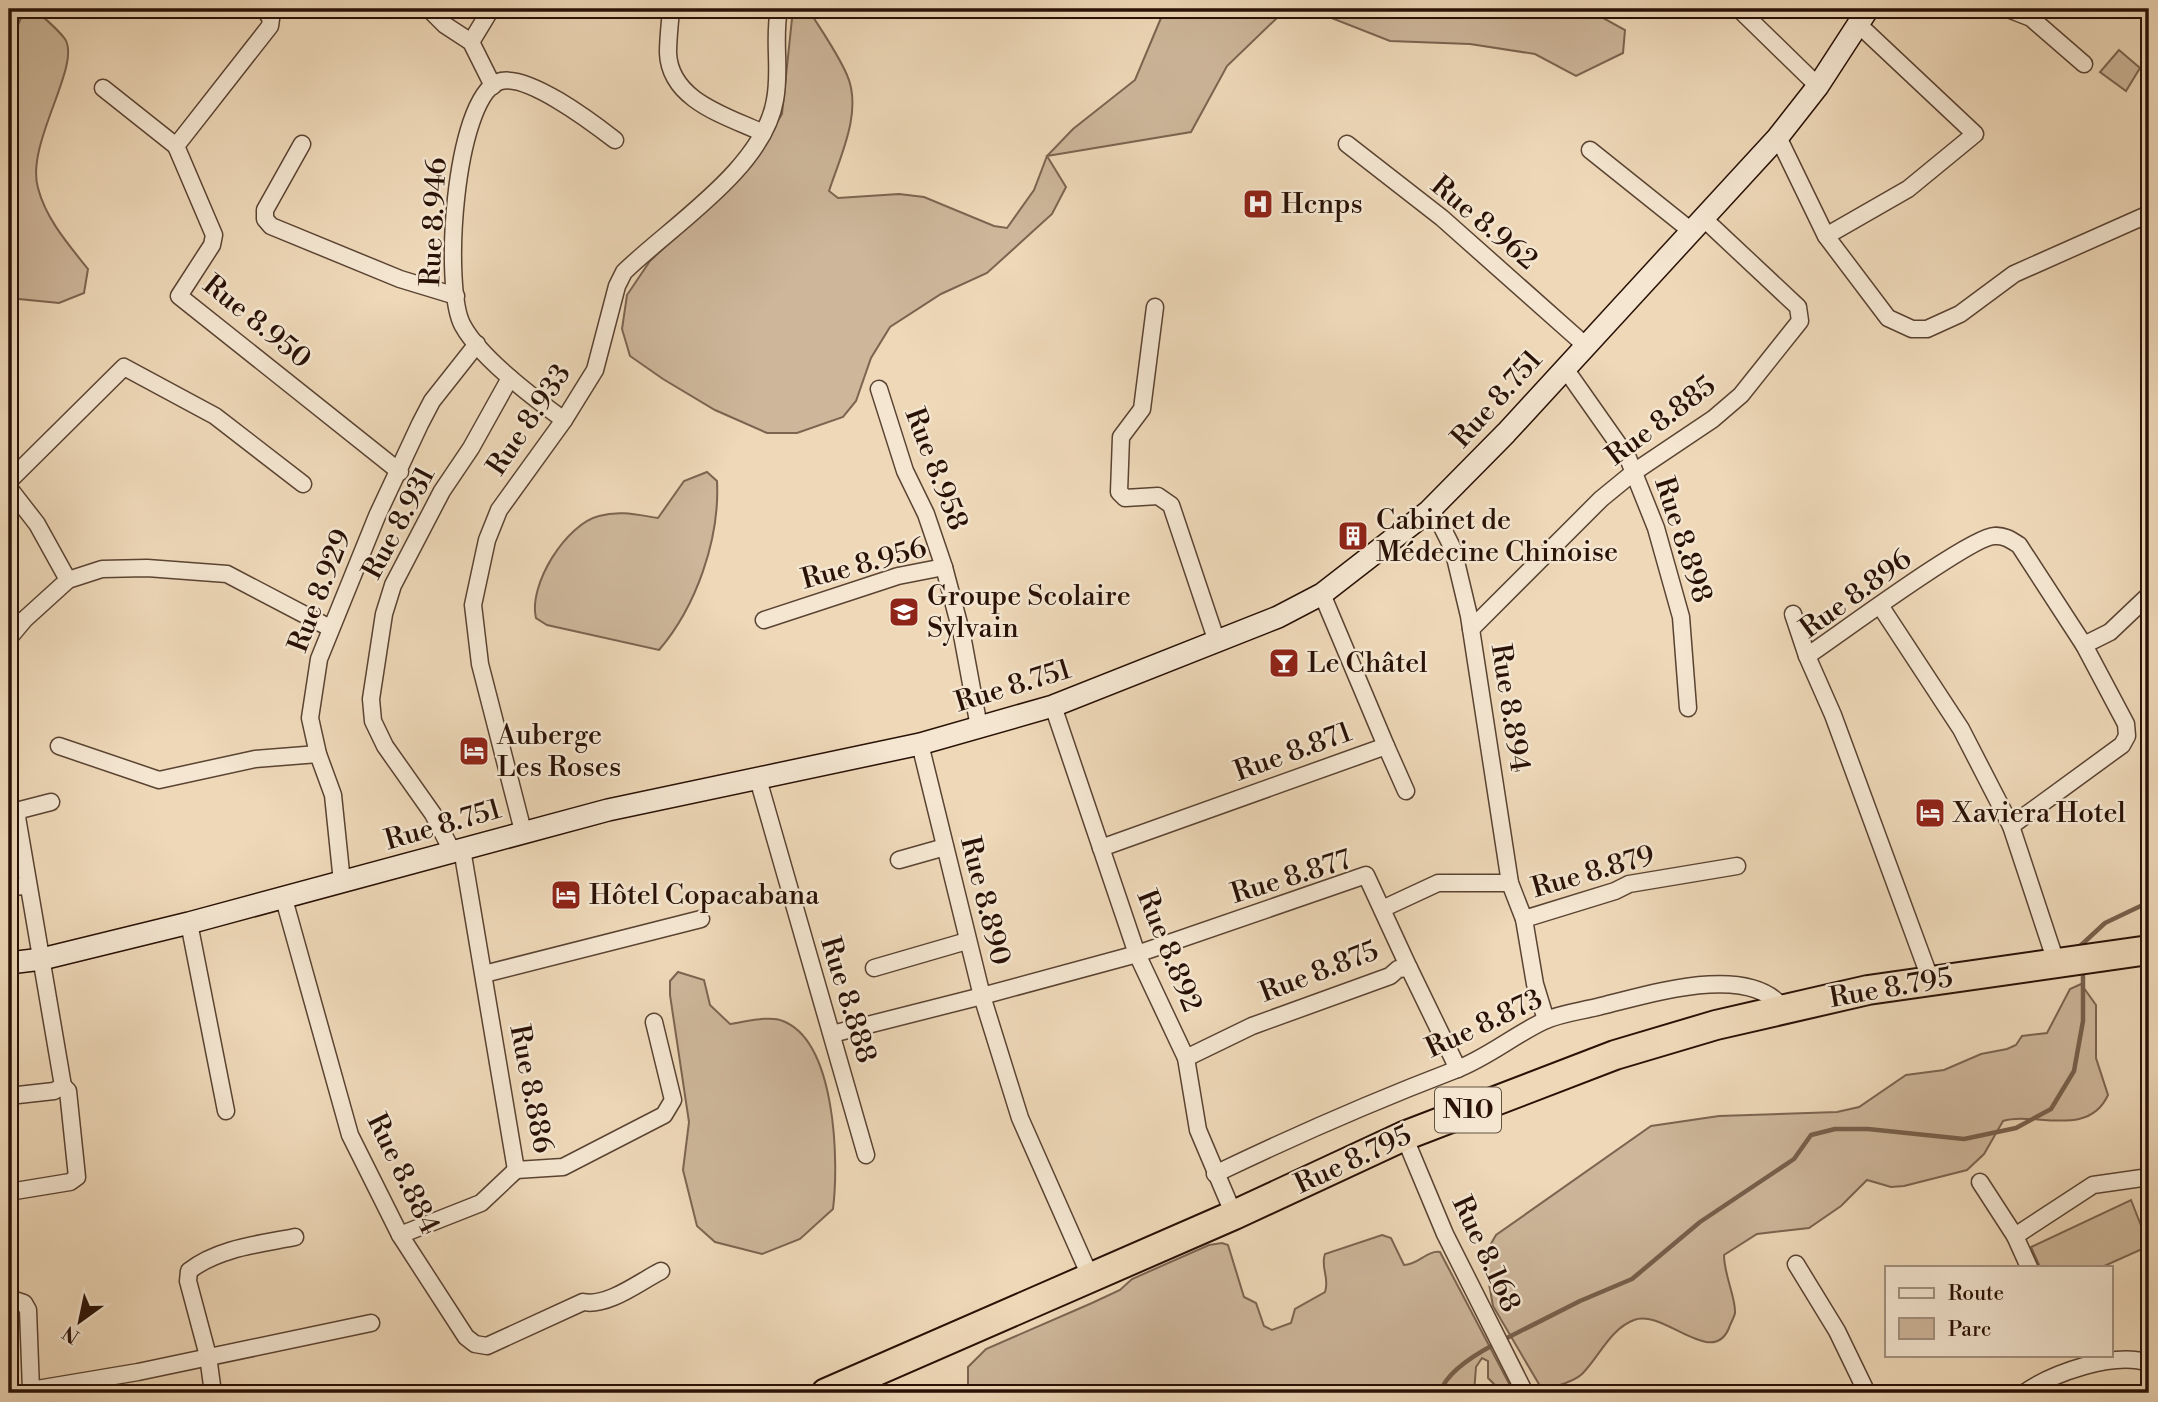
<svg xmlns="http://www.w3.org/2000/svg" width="2158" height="1402" font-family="'Libre Bodoni',serif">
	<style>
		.green { fill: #cdb69a; stroke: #7b6450; stroke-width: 2 }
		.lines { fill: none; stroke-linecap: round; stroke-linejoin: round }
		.stream { stroke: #77604c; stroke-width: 4.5 }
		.street-casing { stroke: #5a4332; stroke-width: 19 }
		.secondary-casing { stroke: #291106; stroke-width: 24 }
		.highway-casing { stroke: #291106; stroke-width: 32 }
		.street { stroke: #f4e6d1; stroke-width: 16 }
		.secondary { stroke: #f4e6d1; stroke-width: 21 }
		.highway { stroke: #eed8b8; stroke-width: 28 }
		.labels { text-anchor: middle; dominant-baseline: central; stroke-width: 5; stroke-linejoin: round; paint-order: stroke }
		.shield { fill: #f4e6d1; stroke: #665143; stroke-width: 2 }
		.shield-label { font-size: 26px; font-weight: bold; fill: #291106 }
		.poi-label { font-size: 28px; fill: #291106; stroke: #f4e6d1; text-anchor: start }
		.street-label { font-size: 28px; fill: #291106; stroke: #f4e6d1 }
	</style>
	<rect width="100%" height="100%" fill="#eed8b8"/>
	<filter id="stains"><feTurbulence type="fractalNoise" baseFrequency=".00286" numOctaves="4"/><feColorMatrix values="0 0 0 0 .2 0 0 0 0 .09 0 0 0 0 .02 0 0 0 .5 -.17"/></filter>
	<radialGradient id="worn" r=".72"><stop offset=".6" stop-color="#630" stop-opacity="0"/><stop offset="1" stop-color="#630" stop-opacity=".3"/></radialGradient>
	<g class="green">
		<path d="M25,9H34C44,18 57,28 65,39C82,65 25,144 38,188C46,219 68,244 88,269L84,293L59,303L9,298V45Z"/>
		<path d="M793,9H808C821,30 837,52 847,75C863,111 840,157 829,191L838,198L899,194L924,197L994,226L1007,228L1034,190L1047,156L1073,129L1135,80L1161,18L1160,9H1587L1625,30L1623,53L1576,76L1535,54L1470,44L1390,41L1324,15L1279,16L1227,66L1191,132L1047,156L1066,187L1052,214L987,273L941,294L890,327L871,358L856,401L843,417L797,433H767L715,410L663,379L630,356L622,329L627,295L650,261L751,166L782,114Z"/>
		<polygon points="2119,50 2140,68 2126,91 2100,72"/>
		<path d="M707,472L717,481C720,539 696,607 659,650L547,625L536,618C528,585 566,524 599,516C620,510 638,515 658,518L684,481Z"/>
		<path d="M678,972L704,980L710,1005L730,1024C745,1022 770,1015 783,1021C836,1042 839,1161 833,1209L800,1239L762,1254L715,1242L697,1226L683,1170L689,1122L670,995V981Z"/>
		<path d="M2081,984L2096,1005V1058L2108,1095C2088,1139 2033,1111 2003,1121L1984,1154L1967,1170L1904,1186L1891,1187L1867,1180L1841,1206L1809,1228L1757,1234L1724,1255C1724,1275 1736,1298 1735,1313C1734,1318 1730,1324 1729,1328C1712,1369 1663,1308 1634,1320C1610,1329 1599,1357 1582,1374C1573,1383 1554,1386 1543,1391L1493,1306L1484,1256L1496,1235L1651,1126L1719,1116L1837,1112L1859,1107L1906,1075L1944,1070L1981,1054L2007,1049L2016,1045L2022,1036L2047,1033L2070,989Z"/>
		<polygon points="2131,1200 2149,1246 2102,1267 2040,1267 2031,1247"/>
		<path d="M1382,1235L1391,1238L1404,1265C1418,1265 1427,1250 1440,1252L1514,1393H1498L1497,1387L1488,1378V1361L1482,1358L1476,1367L1474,1393H1469L1468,1390L1449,1393H968V1367L986,1349L1092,1303L1120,1290L1132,1279L1209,1245L1222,1243L1228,1245L1244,1297L1256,1303L1264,1326L1272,1330L1291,1323L1295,1309L1325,1292C1330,1278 1320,1267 1325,1254Z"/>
	</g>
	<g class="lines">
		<g class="stream">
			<polyline points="2079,947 2105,923 2149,902"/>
			<polyline points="1503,1340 1580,1301 1632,1279 1700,1222 1794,1159 1811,1135 1835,1129 1868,1129 1964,1139 2016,1128 2051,1109 2074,1071 2083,1021 2083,976"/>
			<path d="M1440,1393C1446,1372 1476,1354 1495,1344"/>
		</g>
		<g class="street-casing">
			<g id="street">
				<polyline points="264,9 271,19 270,26 176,146 214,235 212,245 179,296 400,472"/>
				<polyline points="429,9 445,25 471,42 493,86"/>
				<path d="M671,9C670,23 668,38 668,53C670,101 727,116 763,133"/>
				<polyline points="1739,9 1818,86"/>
				<polyline points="2008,9 2031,18 2084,64"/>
				<polyline points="471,42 491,9"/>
				<polyline points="103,88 176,146"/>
				<polyline points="1778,137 1826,236 1908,189 1975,134 1858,24"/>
				<polyline points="302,144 265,210 265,219 271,226 400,279 456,296"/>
				<polyline points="1347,144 1442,218 1585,345"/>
				<polyline points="1590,150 1690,230"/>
				<polyline points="1826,236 1888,318 1912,329 1927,329 1960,314 2014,274 2149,214"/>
				<polyline points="1155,307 1142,409 1121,437 1119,492 1125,498 1158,496 1171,505 1217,642"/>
				<polyline points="1564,367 1628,458 1656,528 1681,617 1688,708"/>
				<polyline points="879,389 905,471 926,514 944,567"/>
				<path d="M564,420C535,399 480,357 463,326C442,290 454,101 498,82C525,71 593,123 615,140"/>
				<polyline points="9,481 124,367 215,416 303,484"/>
				<polyline points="9,488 37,524 68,580"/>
				<polyline points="1429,511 1440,523 1453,549 1469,616 1510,883 1524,919"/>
				<polyline points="1881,607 1961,729 2011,826 2056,962"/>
				<polyline points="1793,614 1807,656"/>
				<polyline points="764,620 898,576 944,567 962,635 979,727"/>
				<polyline points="1471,629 1601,499 1634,472 1713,419 1741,395 1800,321 1798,307 1702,217"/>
				<polyline points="9,638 25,619 68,580 102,569 147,568 227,574 330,628"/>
				<polyline points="1053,706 1137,954 1186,1058 1198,1130 1234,1215"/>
				<polyline points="920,744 982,996 1137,954 1366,875 1409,968"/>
				<polyline points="59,746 159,780 255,759 318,754"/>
				<polyline points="1386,746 1406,791"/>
				<polyline points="758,779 866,1155"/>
				<polyline points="2011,826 2122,745 2127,736 2126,724 2084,645"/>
				<path d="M523,831L480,664L473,605L487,540L499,510L564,420L595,370L617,286L624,272C671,226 764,168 775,100C781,69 773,41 779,9"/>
				<polyline points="1101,848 1386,746 1322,594"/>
				<polyline points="462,849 516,1170 563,1167 664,1115 673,1100 654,1022"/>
				<polyline points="452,851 433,814 385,746 373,721 371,699 384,614 393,585 442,491 471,448 510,378"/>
				<polyline points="899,860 945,847"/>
				<polyline points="342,882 333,795 318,754 310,718 319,659 377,516 420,424 432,401 477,344"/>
				<polyline points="9,888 28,885"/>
				<path d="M284,899L350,1135L400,1235L466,1337L475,1344L487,1346L583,1302C608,1307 639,1282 661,1271"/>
				<polyline points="1382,909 1438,883 1510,883"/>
				<polyline points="189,923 226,1111"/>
				<polyline points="874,968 967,941"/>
				<polyline points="484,974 701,919"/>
				<path d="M1931,981L1833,715L1807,656C1837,636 1970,537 1994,536C2004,535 2011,540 2019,545L2084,645L2110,632L2149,595"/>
				<polyline points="1546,1020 1535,984 1524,919 1615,891 1629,884 1737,866"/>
				<polyline points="832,1034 982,996 1020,1118 1090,1276"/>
				<polyline points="1186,1058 1252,1026 1390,976 1398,969 1409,968 1458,1069"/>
				<polyline points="9,1096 54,1091 63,1086 17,817 20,810 51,802"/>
				<polyline points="1404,1136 1445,1234 1525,1393"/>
				<path d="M1215,1174C1294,1136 1374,1101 1455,1070C1487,1058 1514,1035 1544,1021C1561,1013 1583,1011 1601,1006C1648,995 1748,962 1783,1008"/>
				<polyline points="1980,1182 2015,1236"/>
				<polyline points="9,1192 70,1182 77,1177 68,1091 63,1086"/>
				<polyline points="400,1235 481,1203 516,1170"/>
				<polyline points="1796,1264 1837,1331 1867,1393"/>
				<polyline points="2029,1267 2015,1236 2093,1185 2149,1177"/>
				<polyline points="9,1298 24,1303 28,1310 31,1390"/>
				<polyline points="31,1393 31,1390 138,1372 371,1323"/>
				<path d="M213,1393L208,1356L188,1281L189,1271C218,1248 260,1244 295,1237"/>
				<path d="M2024,1393C2053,1373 2114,1351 2149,1363"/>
			</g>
		</g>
		<g class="secondary-casing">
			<polyline id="secondary" points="9,963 42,959 189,923 608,810 920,744 1053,706 1278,617 1322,594 1429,511 1506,433 1778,137 1818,86 1868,9"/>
		</g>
		<g class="highway-casing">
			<polyline id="highway" points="826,1393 1234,1215 1404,1136 1615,1055 1716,1025 1868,990 2149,950"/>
		</g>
		<use href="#street" class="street"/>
		<use href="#secondary" class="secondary"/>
		<use href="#highway" class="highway"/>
	</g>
	<defs>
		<g id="hospital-square" transform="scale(1.575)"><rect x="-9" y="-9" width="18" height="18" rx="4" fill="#8f2418" stroke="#f4e6d1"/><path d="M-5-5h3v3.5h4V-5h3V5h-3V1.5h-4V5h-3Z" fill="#fff"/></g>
		<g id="building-square" transform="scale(1.575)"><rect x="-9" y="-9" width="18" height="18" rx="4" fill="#8f2418" stroke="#f4e6d1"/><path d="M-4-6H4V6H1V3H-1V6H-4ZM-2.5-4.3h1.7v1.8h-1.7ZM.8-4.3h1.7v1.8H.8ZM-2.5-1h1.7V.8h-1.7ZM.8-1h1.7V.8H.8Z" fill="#fff"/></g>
		<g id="school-square" transform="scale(1.575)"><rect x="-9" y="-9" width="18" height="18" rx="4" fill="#8f2418" stroke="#f4e6d1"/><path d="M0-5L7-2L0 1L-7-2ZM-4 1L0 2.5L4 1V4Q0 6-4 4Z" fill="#fff"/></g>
		<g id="bar-square" transform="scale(1.575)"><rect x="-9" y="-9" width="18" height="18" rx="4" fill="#8f2418" stroke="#f4e6d1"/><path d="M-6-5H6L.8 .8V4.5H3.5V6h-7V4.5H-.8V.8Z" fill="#fff"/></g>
		<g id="hotel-square" transform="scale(1.575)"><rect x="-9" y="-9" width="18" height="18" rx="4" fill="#8f2418" stroke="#f4e6d1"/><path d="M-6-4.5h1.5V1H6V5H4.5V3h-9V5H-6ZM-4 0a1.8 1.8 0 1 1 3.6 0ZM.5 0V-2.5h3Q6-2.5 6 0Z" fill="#fff"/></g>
	</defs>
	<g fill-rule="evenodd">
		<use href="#hospital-square" x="1258" y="204"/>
		<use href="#building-square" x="1353" y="536"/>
		<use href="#school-square" x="904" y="612"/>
		<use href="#bar-square" x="1284" y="663"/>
		<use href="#hotel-square" x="474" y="751"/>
		<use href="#hotel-square" x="1930" y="813"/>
		<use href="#hotel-square" x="566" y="895"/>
	</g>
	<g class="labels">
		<rect class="shield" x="1435" y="1087.5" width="66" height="45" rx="5"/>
		<g class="shield-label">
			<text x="1468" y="1110">N10</text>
		</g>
		<g class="poi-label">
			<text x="1281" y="204">Hcnps</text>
			<text x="1376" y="520">Cabinet de<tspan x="1376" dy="32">Médecine Chinoise</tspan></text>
			<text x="927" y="596">Groupe Scolaire<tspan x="927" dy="32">Sylvain</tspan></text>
			<text x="1307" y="663">Le Châtel</text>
			<text x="497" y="735">Auberge<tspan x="497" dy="32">Les Roses</tspan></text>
			<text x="1953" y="813">Xaviera Hotel</text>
			<text x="589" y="895">Hôtel Copacabana</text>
		</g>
		<g class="street-label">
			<text transform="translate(434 222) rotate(-87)">Rue 8.946</text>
			<text transform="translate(1484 223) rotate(40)">Rue 8.962</text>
			<text transform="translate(257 322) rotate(39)">Rue 8.950</text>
			<text transform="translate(1497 399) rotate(-48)">Rue 8.751</text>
			<text transform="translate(529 420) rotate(-56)">Rue 8.933</text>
			<text transform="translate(1661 421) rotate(-37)">Rue 8.885</text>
			<text transform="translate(936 469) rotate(69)">Rue 8.958</text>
			<text transform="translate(399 523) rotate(-62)">Rue 8.931</text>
			<text transform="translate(1683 540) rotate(72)">Rue 8.898</text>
			<text transform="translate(864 564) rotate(-15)">Rue 8.956</text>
			<text transform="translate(320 591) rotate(-69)">Rue 8.929</text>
			<text transform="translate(1856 594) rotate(-36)">Rue 8.896</text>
			<text transform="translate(1013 686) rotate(-17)">Rue 8.751</text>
			<text transform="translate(1510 708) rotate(81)">Rue 8.894</text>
			<text transform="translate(1293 752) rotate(-20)">Rue 8.871</text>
			<text transform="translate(443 825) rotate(-16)">Rue 8.751</text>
			<text transform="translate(1593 872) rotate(-16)">Rue 8.879</text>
			<text transform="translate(1291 877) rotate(-17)">Rue 8.877</text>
			<text transform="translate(985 901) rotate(76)">Rue 8.890</text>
			<text transform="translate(1169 951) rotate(68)">Rue 8.892</text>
			<text transform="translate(1319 972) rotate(-21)">Rue 8.875</text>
			<text transform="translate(1891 988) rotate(-10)">Rue 8.795</text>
			<text transform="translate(848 1000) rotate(73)">Rue 8.888</text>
			<text transform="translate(1484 1024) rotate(-25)">Rue 8.873</text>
			<text transform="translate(531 1089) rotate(79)">Rue 8.886</text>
			<text transform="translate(1353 1160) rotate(-25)">Rue 8.795</text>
			<text transform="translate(403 1174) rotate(64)">Rue 8.884</text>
			<text transform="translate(1486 1254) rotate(65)">Rue 8.168</text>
		</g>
	</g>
	<rect width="2158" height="1402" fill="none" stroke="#eed8b8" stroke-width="35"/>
	<rect x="10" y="10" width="2137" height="1381" fill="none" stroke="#291106" stroke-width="3.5"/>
	<rect x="18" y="18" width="2123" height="1367" fill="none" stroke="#291106" stroke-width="2"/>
	<rect x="1885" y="1266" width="228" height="91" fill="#f4e6d1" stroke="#a39180" stroke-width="2"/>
	<rect x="1899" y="1288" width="35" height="10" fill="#f4e6d1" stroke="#a39180" stroke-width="2"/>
	<text x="1948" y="1300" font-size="21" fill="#291106">Route</text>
	<rect x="1899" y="1318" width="35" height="21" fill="#cdb69a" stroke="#a39180" stroke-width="2"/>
	<text x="1948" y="1336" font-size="21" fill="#291106">Parc</text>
	<g transform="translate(80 1321) rotate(213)" stroke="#f4e6d1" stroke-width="5" paint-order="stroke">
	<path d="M0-5L12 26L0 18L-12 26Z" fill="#291106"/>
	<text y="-10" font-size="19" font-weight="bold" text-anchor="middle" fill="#291106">N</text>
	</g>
	<rect width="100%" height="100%" filter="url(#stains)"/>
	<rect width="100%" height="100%" fill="url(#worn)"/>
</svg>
